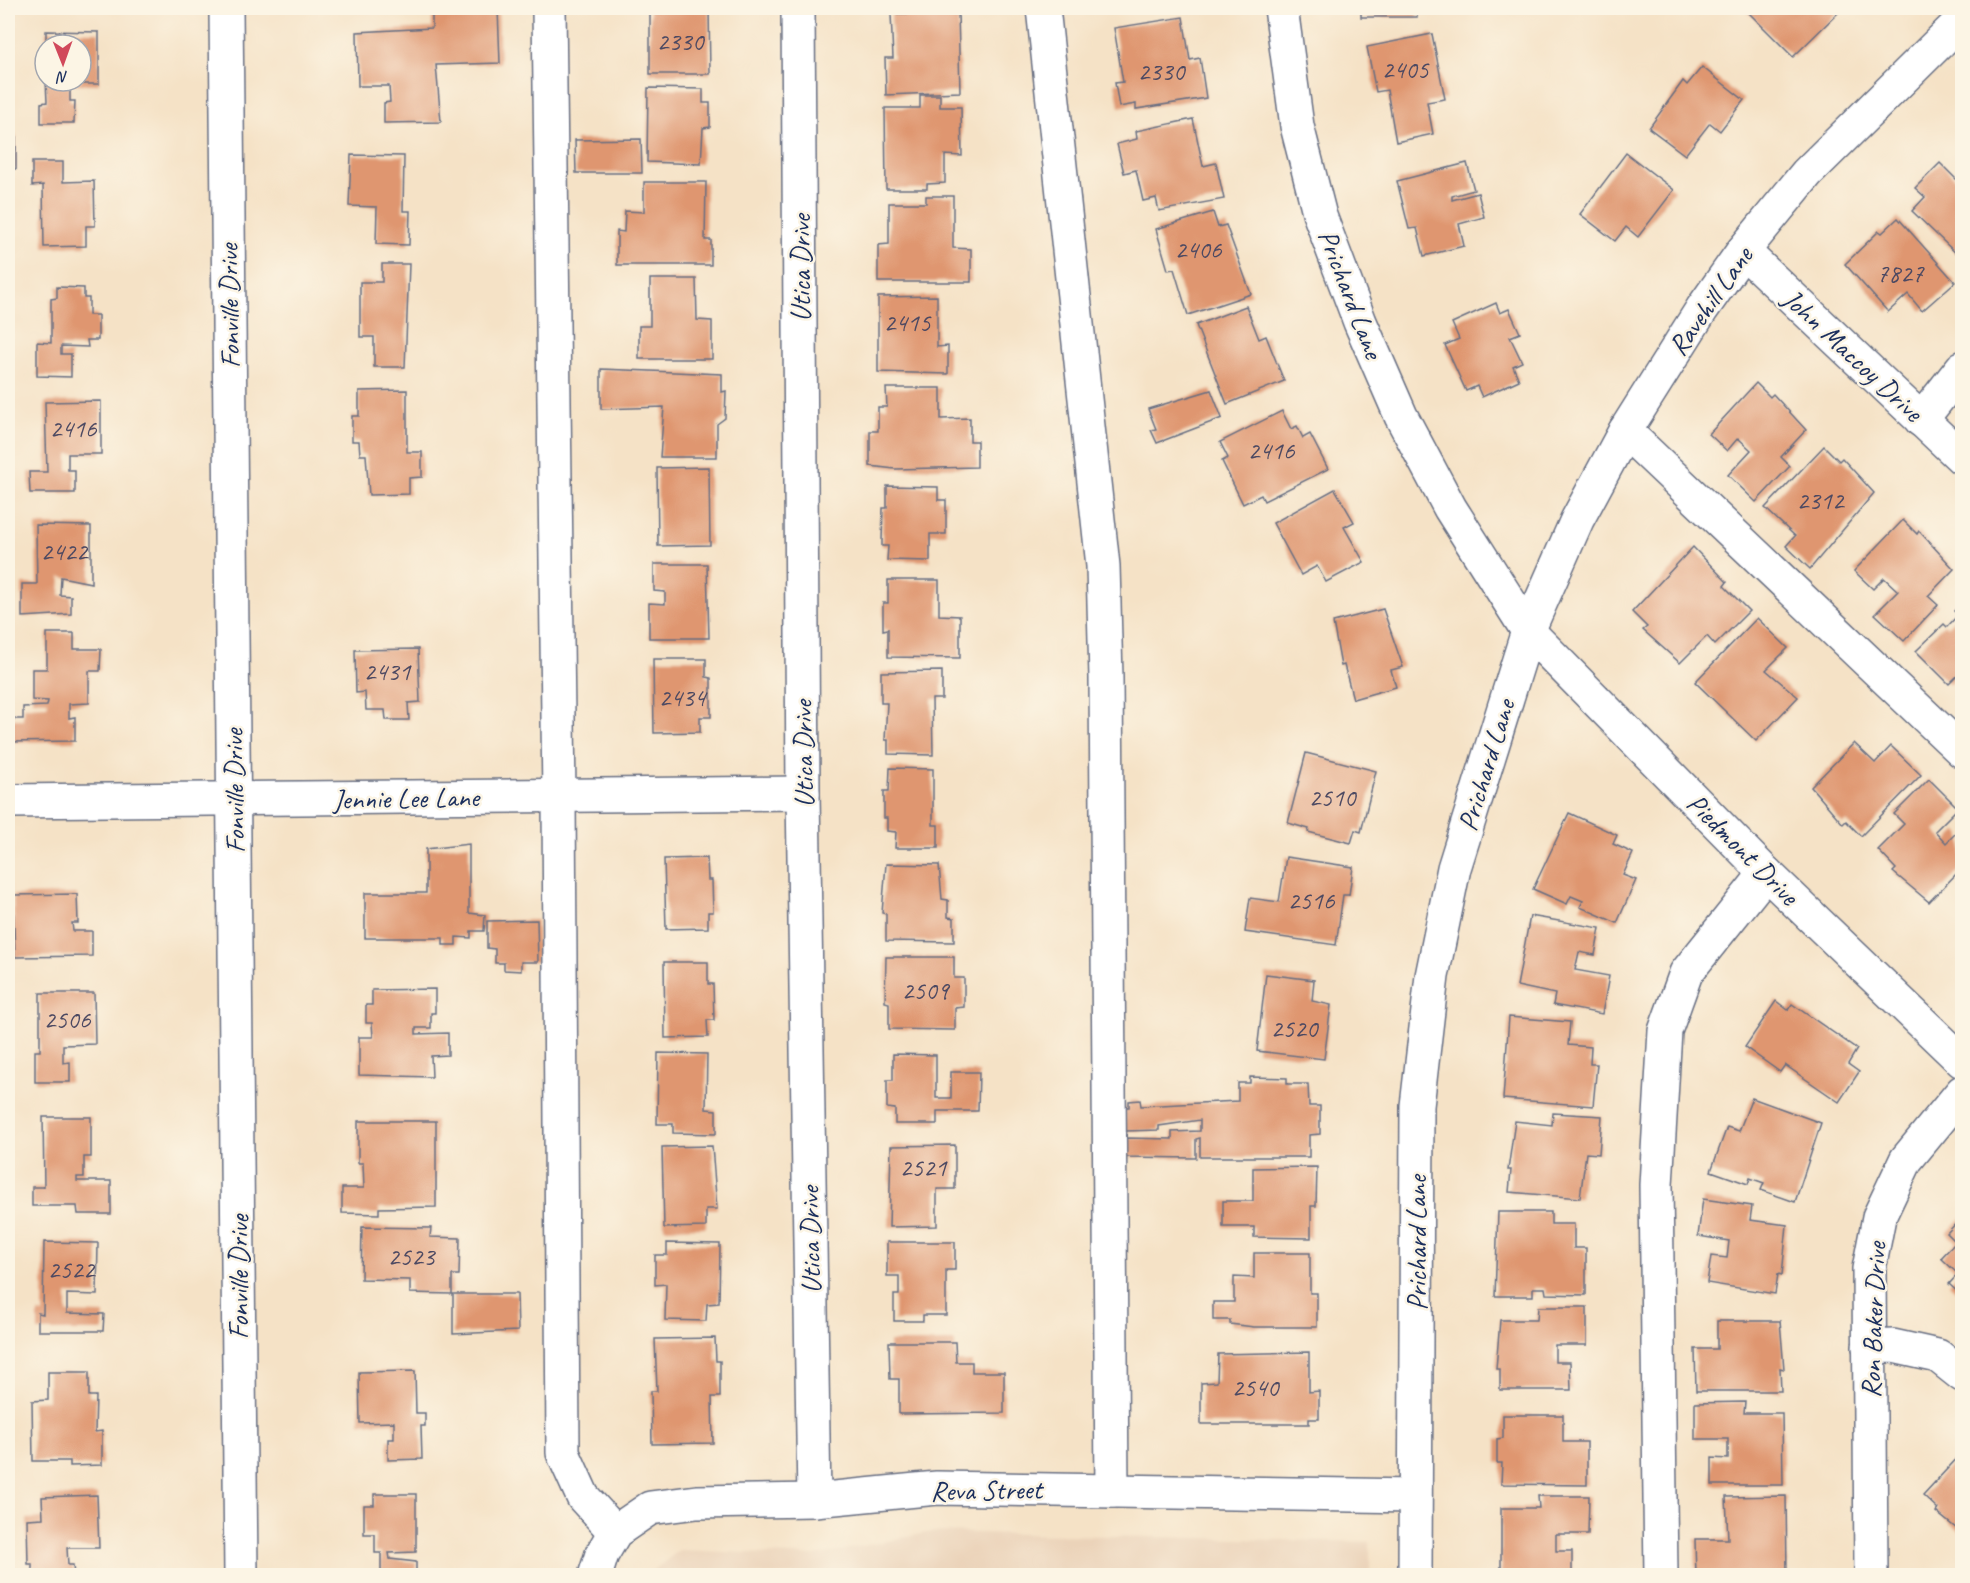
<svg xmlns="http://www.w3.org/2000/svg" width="1970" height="1583" font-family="Caveat,sans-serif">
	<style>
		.built { fill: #ebd3b9 }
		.building { fill: #df9670 }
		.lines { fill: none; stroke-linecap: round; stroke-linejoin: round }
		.minor-casing { stroke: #676e82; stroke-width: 36 }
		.minor { stroke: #fff; stroke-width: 33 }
		.labels { text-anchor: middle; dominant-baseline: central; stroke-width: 5; stroke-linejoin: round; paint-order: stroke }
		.number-label { font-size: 26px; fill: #4c4962 }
		.street-label { font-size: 28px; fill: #1b2f5e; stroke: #fcf5e5 }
	</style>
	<rect width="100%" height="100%" fill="#fcf5e5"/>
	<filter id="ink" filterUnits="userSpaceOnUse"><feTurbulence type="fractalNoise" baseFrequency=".0167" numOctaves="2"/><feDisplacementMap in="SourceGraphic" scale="12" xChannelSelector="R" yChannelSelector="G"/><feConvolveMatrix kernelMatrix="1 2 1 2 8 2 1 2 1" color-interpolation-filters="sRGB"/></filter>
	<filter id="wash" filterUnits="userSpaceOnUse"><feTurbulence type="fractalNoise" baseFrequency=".008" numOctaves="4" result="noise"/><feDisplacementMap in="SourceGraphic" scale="24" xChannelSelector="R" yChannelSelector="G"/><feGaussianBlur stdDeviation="1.35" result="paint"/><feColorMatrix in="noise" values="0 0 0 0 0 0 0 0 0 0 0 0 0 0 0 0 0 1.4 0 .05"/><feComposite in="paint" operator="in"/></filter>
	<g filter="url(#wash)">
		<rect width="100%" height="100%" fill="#f5e2c6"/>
		<polygon class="built" points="931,1532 1370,1542 1370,1575 647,1575 680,1550 814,1556"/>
		<g id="blocks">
			<g class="building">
				<polygon points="650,8 709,8 710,74 650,74"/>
				<rect x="1361" y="8" width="56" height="9"/>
				<polygon points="1744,8 1837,8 1840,11 1793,57"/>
				<polygon points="498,9 500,63 436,65 441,122 384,123 384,103 390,102 389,86 358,86 357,32 432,28 432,10"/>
				<polygon points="958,12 960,92 886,95 885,58 893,58 891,14"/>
				<polygon points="1183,17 1190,60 1200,58 1206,98 1136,109 1136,104 1119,107 1115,83 1123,82 1114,28"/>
				<polygon points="46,31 99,32 99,84 70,84 70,101 75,101 74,123 41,123 41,103 47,102 46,81 81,81 81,45 46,45"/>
				<polygon points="1432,34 1445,99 1427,102 1433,134 1396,142 1387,90 1376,92 1367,47"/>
				<polygon points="1702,67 1744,100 1720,131 1710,123 1685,155 1649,128 1683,81 1687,85"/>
				<polygon points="648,88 703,89 703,103 710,103 710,127 703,128 701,164 647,162"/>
				<polygon points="920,95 940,95 940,107 961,107 962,156 945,155 945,183 927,184 927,189 886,189 885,108 920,108"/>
				<polygon points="1193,119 1203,166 1216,163 1224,199 1159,211 1156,198 1143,201 1136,170 1124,173 1117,144 1137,139 1136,131"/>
				<rect x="8" y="134" width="8" height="35"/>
				<polygon points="641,139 642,173 576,173 575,140"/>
				<polygon points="1626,153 1674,190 1638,237 1626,227 1615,241 1580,214"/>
				<polygon points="351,155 404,156 403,211 410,211 409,245 376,244 377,207 349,206"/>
				<polygon points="32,162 63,162 63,182 94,181 95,226 86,226 86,246 44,247 43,185 32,186"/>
				<polygon points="1467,163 1474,190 1452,196 1452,200 1478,193 1484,217 1459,224 1464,246 1424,256 1417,228 1409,229 1397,181"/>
				<polygon points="1940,163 1962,185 1962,259 1912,211 1925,197 1915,188"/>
				<polygon points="644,182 706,182 705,240 711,240 711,265 617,265 617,231 624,232 625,211 644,212"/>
				<polygon points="926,196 953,196 953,248 971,249 971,282 878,282 878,245 889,244 889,203 926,203"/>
				<polygon points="1213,212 1218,227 1226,225 1251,294 1188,315 1174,269 1168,270 1156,229"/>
				<polygon points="1898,218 1955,282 1922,311 1908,294 1888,312 1845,264 1879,231 1882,233"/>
				<polygon points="382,264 409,264 405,367 374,367 374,337 360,337 360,282 382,282"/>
				<polygon points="650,279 696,279 697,320 712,321 712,359 639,359 639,326 650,326"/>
				<polygon points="57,287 84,288 84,298 89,298 89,315 98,315 98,340 87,340 88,347 61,346 61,354 71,354 71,377 37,376 37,342 51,343 51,299 57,298"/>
				<polygon points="937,296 937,347 948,346 948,374 878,372 878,297"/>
				<polygon points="1496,303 1500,313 1509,309 1520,333 1510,337 1522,362 1513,366 1519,380 1482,397 1477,386 1466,391 1445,345 1459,339 1452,323"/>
				<polygon points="1246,306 1259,339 1266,336 1284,381 1227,404 1196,325"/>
				<polygon points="601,369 722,374 722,392 726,391 725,418 717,424 717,457 660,457 664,407 601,409"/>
				<polygon points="1756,383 1770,397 1773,394 1806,430 1781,457 1790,466 1756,502 1728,475 1751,450 1738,438 1727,451 1709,434"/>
				<polygon points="886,388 941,388 941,419 970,418 970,441 977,441 977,467 895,469 870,466 870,431 878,431 878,407 887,407"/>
				<polygon points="407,390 407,452 422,452 422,477 409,478 409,494 369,495 366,455 360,455 359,441 352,441 352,416 359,416 359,391"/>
				<polygon points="1211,390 1222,418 1157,443 1151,430 1156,429 1148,409"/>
				<polygon points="101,401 101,454 68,454 68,470 75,470 75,493 30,493 29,472 47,472 45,402"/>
				<polygon points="1282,411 1291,429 1297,426 1303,438 1310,434 1328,469 1264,501 1261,495 1243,504 1222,461 1228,458 1220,442"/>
				<polygon points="1824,446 1839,461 1842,458 1874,493 1810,569 1786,546 1795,536 1765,508"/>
				<polygon points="709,467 710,545 658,546 657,468"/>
				<polygon points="887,486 938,487 938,500 946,500 946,534 930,534 930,561 887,560 888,546 882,546 882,541 883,508 887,508"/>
				<polygon points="1335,489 1354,522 1344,527 1364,562 1326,582 1317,566 1301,575 1273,523"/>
				<polygon points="1903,520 1917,534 1919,531 1954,569 1928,596 1938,605 1904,641 1875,614 1898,591 1884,578 1873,589 1854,571"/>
				<polygon points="36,525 91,526 91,583 61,577 60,595 71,596 71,614 22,617 22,584 37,584"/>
				<polygon points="1693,547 1727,582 1724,586 1749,611 1715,645 1707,636 1680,663 1643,630 1647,627 1632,612"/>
				<polygon points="654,564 707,564 709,638 649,638 649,603 665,604 665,592 654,591"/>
				<polygon points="888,580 939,580 939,615 960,616 960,658 888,657 888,629 883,630 883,603 888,603"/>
				<polygon points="1962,602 1962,680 1958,675 1949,684 1916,651 1944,624 1947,627 1958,615 1954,611"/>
				<polygon points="1383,609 1403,667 1391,670 1396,687 1353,699 1344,665 1341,666 1333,622"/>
				<polygon points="1757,618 1788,648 1766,670 1798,697 1756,741 1695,682"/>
				<polygon points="47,633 74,633 74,649 101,649 100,671 89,671 89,703 69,704 69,718 75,717 75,741 8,742 8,719 23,719 23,707 47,706 48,701 32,700 32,669 47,669"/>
				<polygon points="418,649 420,702 408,703 409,720 386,720 385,710 366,710 365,692 356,693 355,650"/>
				<polygon points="653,659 706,659 706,677 711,678 711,717 700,717 700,732 654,733"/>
				<polygon points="942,671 942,699 932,699 933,755 888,754 888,740 885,740 887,703 881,703 881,672"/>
				<polygon points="1854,743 1875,763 1891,746 1921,775 1861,836 1846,821 1843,824 1811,787"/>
				<polygon points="1306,753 1376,771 1361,832 1355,830 1351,843 1308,832 1309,829 1288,823"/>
				<polygon points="890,768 933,769 933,825 938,825 938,848 895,848 896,832 887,831 887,818 884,818 884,791 889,791"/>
				<polygon points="1929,779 1958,808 1935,831 1946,843 1958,831 1962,836 1962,868 1929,902 1893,872 1896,869 1878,850 1904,824 1894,814"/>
				<polygon points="1569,813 1617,835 1613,844 1633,853 1623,875 1636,880 1617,923 1580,907 1583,901 1571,896 1567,904 1533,889"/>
				<polygon points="469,844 469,913 485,915 484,931 471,931 471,938 456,937 456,945 443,945 443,938 365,938 365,893 426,893 426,849"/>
				<polygon points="1286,857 1353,867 1349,895 1343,895 1336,945 1245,932 1250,898 1279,902"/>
				<polygon points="707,858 708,880 712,880 713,912 708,912 708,928 666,929 664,859"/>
				<polygon points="886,864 939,865 942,899 948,900 948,917 954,918 954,942 886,941 886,914 882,913"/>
				<polygon points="77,894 78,923 72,923 73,931 92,931 92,956 15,957 13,895"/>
				<polygon points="1530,916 1600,928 1595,955 1579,952 1575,970 1609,976 1602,1014 1553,1005 1555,994 1517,986"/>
				<polygon points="537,920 538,962 521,962 521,971 504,970 504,963 495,963 495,949 487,948 487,921"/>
				<polygon points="886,957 954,957 954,978 964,978 964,1007 955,1008 955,1030 889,1029 889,1003 885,1002"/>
				<polygon points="664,962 708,962 708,984 713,984 714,1020 707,1020 708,1037 665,1038"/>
				<polygon points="1266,974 1314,980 1312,1001 1331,1005 1324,1059 1257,1051"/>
				<polygon points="435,989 435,1013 431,1013 431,1028 416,1028 416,1034 448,1033 448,1055 431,1056 432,1077 359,1075 359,1037 373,1037 372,1023 366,1023 366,1005 372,1005 372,990"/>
				<polygon points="40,993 94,993 95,1044 63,1045 63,1063 70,1062 70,1082 35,1082 35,1051 40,1051"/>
				<polygon points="1776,1001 1788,1010 1792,1004 1857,1049 1848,1064 1859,1072 1839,1102 1785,1065 1780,1072 1745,1047"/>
				<polygon points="1509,1017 1570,1022 1568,1045 1591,1047 1590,1064 1597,1064 1593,1106 1503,1099"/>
				<polygon points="658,1053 707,1054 706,1109 716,1110 716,1134 673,1133 673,1124 657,1124"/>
				<polygon points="893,1054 936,1055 936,1098 951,1098 951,1072 979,1072 978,1111 937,1111 937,1124 895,1124 895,1109 887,1108 887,1080 893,1080"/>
				<polygon points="1250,1077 1287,1078 1287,1084 1308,1084 1309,1106 1320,1106 1320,1134 1309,1135 1309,1157 1200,1157 1200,1138 1196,1139 1196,1158 1124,1157 1125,1138 1172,1139 1172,1132 1200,1131 1200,1120 1159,1126 1159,1130 1125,1131 1124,1107 1129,1107 1129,1101 1140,1100 1141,1106 1238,1101 1238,1083 1250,1083"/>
				<polygon points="1752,1098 1821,1123 1795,1202 1761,1190 1764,1183 1750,1178 1748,1184 1711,1171 1727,1127 1739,1131"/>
				<polygon points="1553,1113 1602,1116 1599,1154 1586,1153 1580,1198 1509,1192 1511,1170 1508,1170 1515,1121 1552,1125"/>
				<polygon points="43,1117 91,1117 91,1157 84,1157 84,1177 77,1177 77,1181 111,1181 111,1214 78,1214 77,1206 32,1206 32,1187 44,1187"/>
				<polygon points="358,1121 436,1121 436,1207 379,1208 379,1214 342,1213 342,1188 364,1188 363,1163 358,1163"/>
				<polygon points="955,1145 955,1189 937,1189 937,1226 889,1227 891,1146"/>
				<polygon points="712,1146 717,1209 706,1209 706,1227 664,1228 662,1147"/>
				<polygon points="1317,1167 1316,1206 1311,1206 1311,1238 1254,1237 1254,1227 1223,1227 1223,1201 1253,1201 1253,1168"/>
				<polygon points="1703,1199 1752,1206 1750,1220 1787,1225 1782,1275 1778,1274 1775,1294 1707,1283 1711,1256 1727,1258 1729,1241 1698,1236"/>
				<polygon points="1498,1212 1551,1212 1551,1224 1574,1224 1574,1248 1586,1248 1586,1295 1546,1294 1545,1288 1533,1288 1533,1296 1495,1296"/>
				<polygon points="1962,1217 1962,1296 1949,1284 1958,1274 1941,1258 1956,1242 1947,1233"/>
				<polygon points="362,1227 431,1228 430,1237 460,1238 459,1275 452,1275 452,1294 410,1293 410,1280 361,1279"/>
				<polygon points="44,1242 98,1243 97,1295 67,1294 67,1313 104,1314 103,1331 38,1331 38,1313 43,1314"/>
				<polygon points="887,1242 955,1242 955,1270 946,1270 946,1315 923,1315 923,1321 894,1321 894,1295 899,1295 899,1276 887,1276"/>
				<polygon points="667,1243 720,1244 719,1303 707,1304 706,1321 665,1320 666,1284 655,1285 655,1255 667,1255"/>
				<polygon points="1254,1253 1310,1253 1310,1293 1317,1293 1317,1327 1254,1327 1230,1324 1230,1320 1213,1320 1213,1302 1234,1302 1234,1277 1254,1278"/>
				<polygon points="453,1294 517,1294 518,1331 453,1334"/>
				<polygon points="1538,1307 1587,1307 1587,1345 1555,1345 1555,1362 1570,1362 1571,1390 1500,1390 1500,1369 1496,1369 1500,1320 1537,1320"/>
				<polygon points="1717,1321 1780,1321 1784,1369 1780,1368 1781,1391 1696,1391 1695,1349 1717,1349"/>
				<polygon points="715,1338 716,1361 720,1361 720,1397 712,1397 713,1443 652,1444 651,1391 657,1391 655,1339"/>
				<polygon points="889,1342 955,1342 956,1362 972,1362 972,1372 1004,1372 1004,1413 899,1414 899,1379 890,1379"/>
				<polygon points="1309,1352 1309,1392 1319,1391 1319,1419 1309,1419 1309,1424 1201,1424 1201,1383 1217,1382 1218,1354"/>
				<polygon points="415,1371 416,1413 425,1413 425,1426 421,1426 422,1459 388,1460 388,1439 394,1439 394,1422 360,1423 359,1372"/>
				<polygon points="48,1372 89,1372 89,1396 96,1396 95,1432 102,1431 102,1465 70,1466 70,1461 33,1461 32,1401 48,1400"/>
				<polygon points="1745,1402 1744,1413 1782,1413 1783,1485 1712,1485 1712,1458 1728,1459 1728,1439 1695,1439 1695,1403"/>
				<polygon points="1503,1415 1563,1415 1563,1442 1587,1442 1587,1485 1501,1484 1502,1463 1497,1463 1497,1439 1503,1438"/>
				<polygon points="1962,1453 1962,1533 1936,1512 1938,1509 1923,1495"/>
				<polygon points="374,1494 416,1494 416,1552 389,1553 390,1559 416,1562 416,1576 381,1576 381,1553 375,1553 375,1534 364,1534 364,1505 374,1505"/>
				<polygon points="97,1495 99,1548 67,1548 68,1565 73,1565 74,1576 32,1576 32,1564 28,1564 27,1519 43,1518 42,1497"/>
				<polygon points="1538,1496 1589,1496 1588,1534 1556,1534 1556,1551 1572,1551 1572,1576 1501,1576 1501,1508 1539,1508"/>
				<polygon points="1786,1496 1787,1576 1696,1576 1695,1539 1728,1539 1726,1497"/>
			</g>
		</g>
	</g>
	<g filter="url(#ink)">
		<use href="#blocks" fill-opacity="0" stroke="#676e82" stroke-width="1.5"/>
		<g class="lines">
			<g class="minor-casing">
				<g id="minor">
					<polyline points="226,8 241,1576"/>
					<polyline points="549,8 559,797 563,1453 583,1497 615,1532"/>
					<polyline points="798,8 803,793 814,1500"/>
					<polyline points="1043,8 1103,566 1106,678 1112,1491"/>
					<polyline points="1281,8 1297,126 1320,216 1360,322 1401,416 1450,508 1528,631 1766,873 1962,1061"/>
					<polyline points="1743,251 1962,458"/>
					<polyline points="1921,420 1962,368"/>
					<polyline points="1625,431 1962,751"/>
					<polyline points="8,801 803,793"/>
					<polyline points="1869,1347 1893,1346 1938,1356 1962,1375"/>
					<polyline points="595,1576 602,1554 615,1532 650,1508 697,1502 814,1500 937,1488 1414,1496"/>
					<polyline points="1415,1576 1417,1106 1432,976 1454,868 1528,631 1577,520 1625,431 1702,309 1743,251 1807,173 1962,20"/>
					<polyline points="1661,1576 1656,1185 1665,1031 1686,973 1766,873"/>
					<polyline points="1871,1576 1869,1269 1879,1217 1906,1160 1962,1092"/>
				</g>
			</g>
			<use href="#minor" class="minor"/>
		</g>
	</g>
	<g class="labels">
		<g class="number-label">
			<text x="680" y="41">2330</text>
			<text x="1405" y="69">2405</text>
			<text x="1161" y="71">2330</text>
			<text x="1198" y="249">2406</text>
			<text x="1900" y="273">7827</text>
			<text x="907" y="322">2415</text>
			<text x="73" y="428">2416</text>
			<text x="1271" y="450">2416</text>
			<text x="1820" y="500">2312</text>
			<text x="64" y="551">2422</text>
			<text x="387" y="671">2431</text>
			<text x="682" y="697">2434</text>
			<text x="1332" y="797">2510</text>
			<text x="1311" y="900">2516</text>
			<text x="925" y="990">2509</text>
			<text x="67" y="1019">2506</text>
			<text x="1294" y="1028">2520</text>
			<text x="923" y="1167">2521</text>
			<text x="411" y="1256">2523</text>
			<text x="71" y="1269">2522</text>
			<text x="1255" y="1387">2540</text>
		</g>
		<g class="street-label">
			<text transform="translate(800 268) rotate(-90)">Utica Drive</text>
			<text transform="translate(1351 294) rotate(69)">Prichard Lane</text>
			<text transform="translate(1710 301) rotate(-55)">Ravehill Lane</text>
			<text transform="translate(229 306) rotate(-91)">Fonville Drive</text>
			<text transform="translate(1853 355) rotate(43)">John Maccoy Drive</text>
			<text transform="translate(803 754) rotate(-91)">Utica Drive</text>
			<text transform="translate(1486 765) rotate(-73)">Prichard Lane</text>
			<text transform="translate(234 791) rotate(-91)">Fonville Drive</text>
			<text transform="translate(406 798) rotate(-1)">Jennie Lee Lane</text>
			<text transform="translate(1743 849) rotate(45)">Piedmont Drive</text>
			<text transform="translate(810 1240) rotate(-91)">Utica Drive</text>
			<text transform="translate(1416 1243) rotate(-90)">Prichard Lane</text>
			<text transform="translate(238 1277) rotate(-90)">Fonville Drive</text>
			<text transform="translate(1873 1320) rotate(-88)">Ron Baker Drive</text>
			<text transform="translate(986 1490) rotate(-1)">Reva Street</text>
		</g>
	</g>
	<rect width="1970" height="1583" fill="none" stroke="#fcf5e5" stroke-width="30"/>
	<g transform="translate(63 63) rotate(179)"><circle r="28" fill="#fcf5e5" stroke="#a2a6af" stroke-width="1.5"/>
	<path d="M0-4.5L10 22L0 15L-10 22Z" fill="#d1495b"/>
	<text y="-9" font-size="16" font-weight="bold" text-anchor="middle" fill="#1b2f5e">N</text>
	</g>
</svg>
